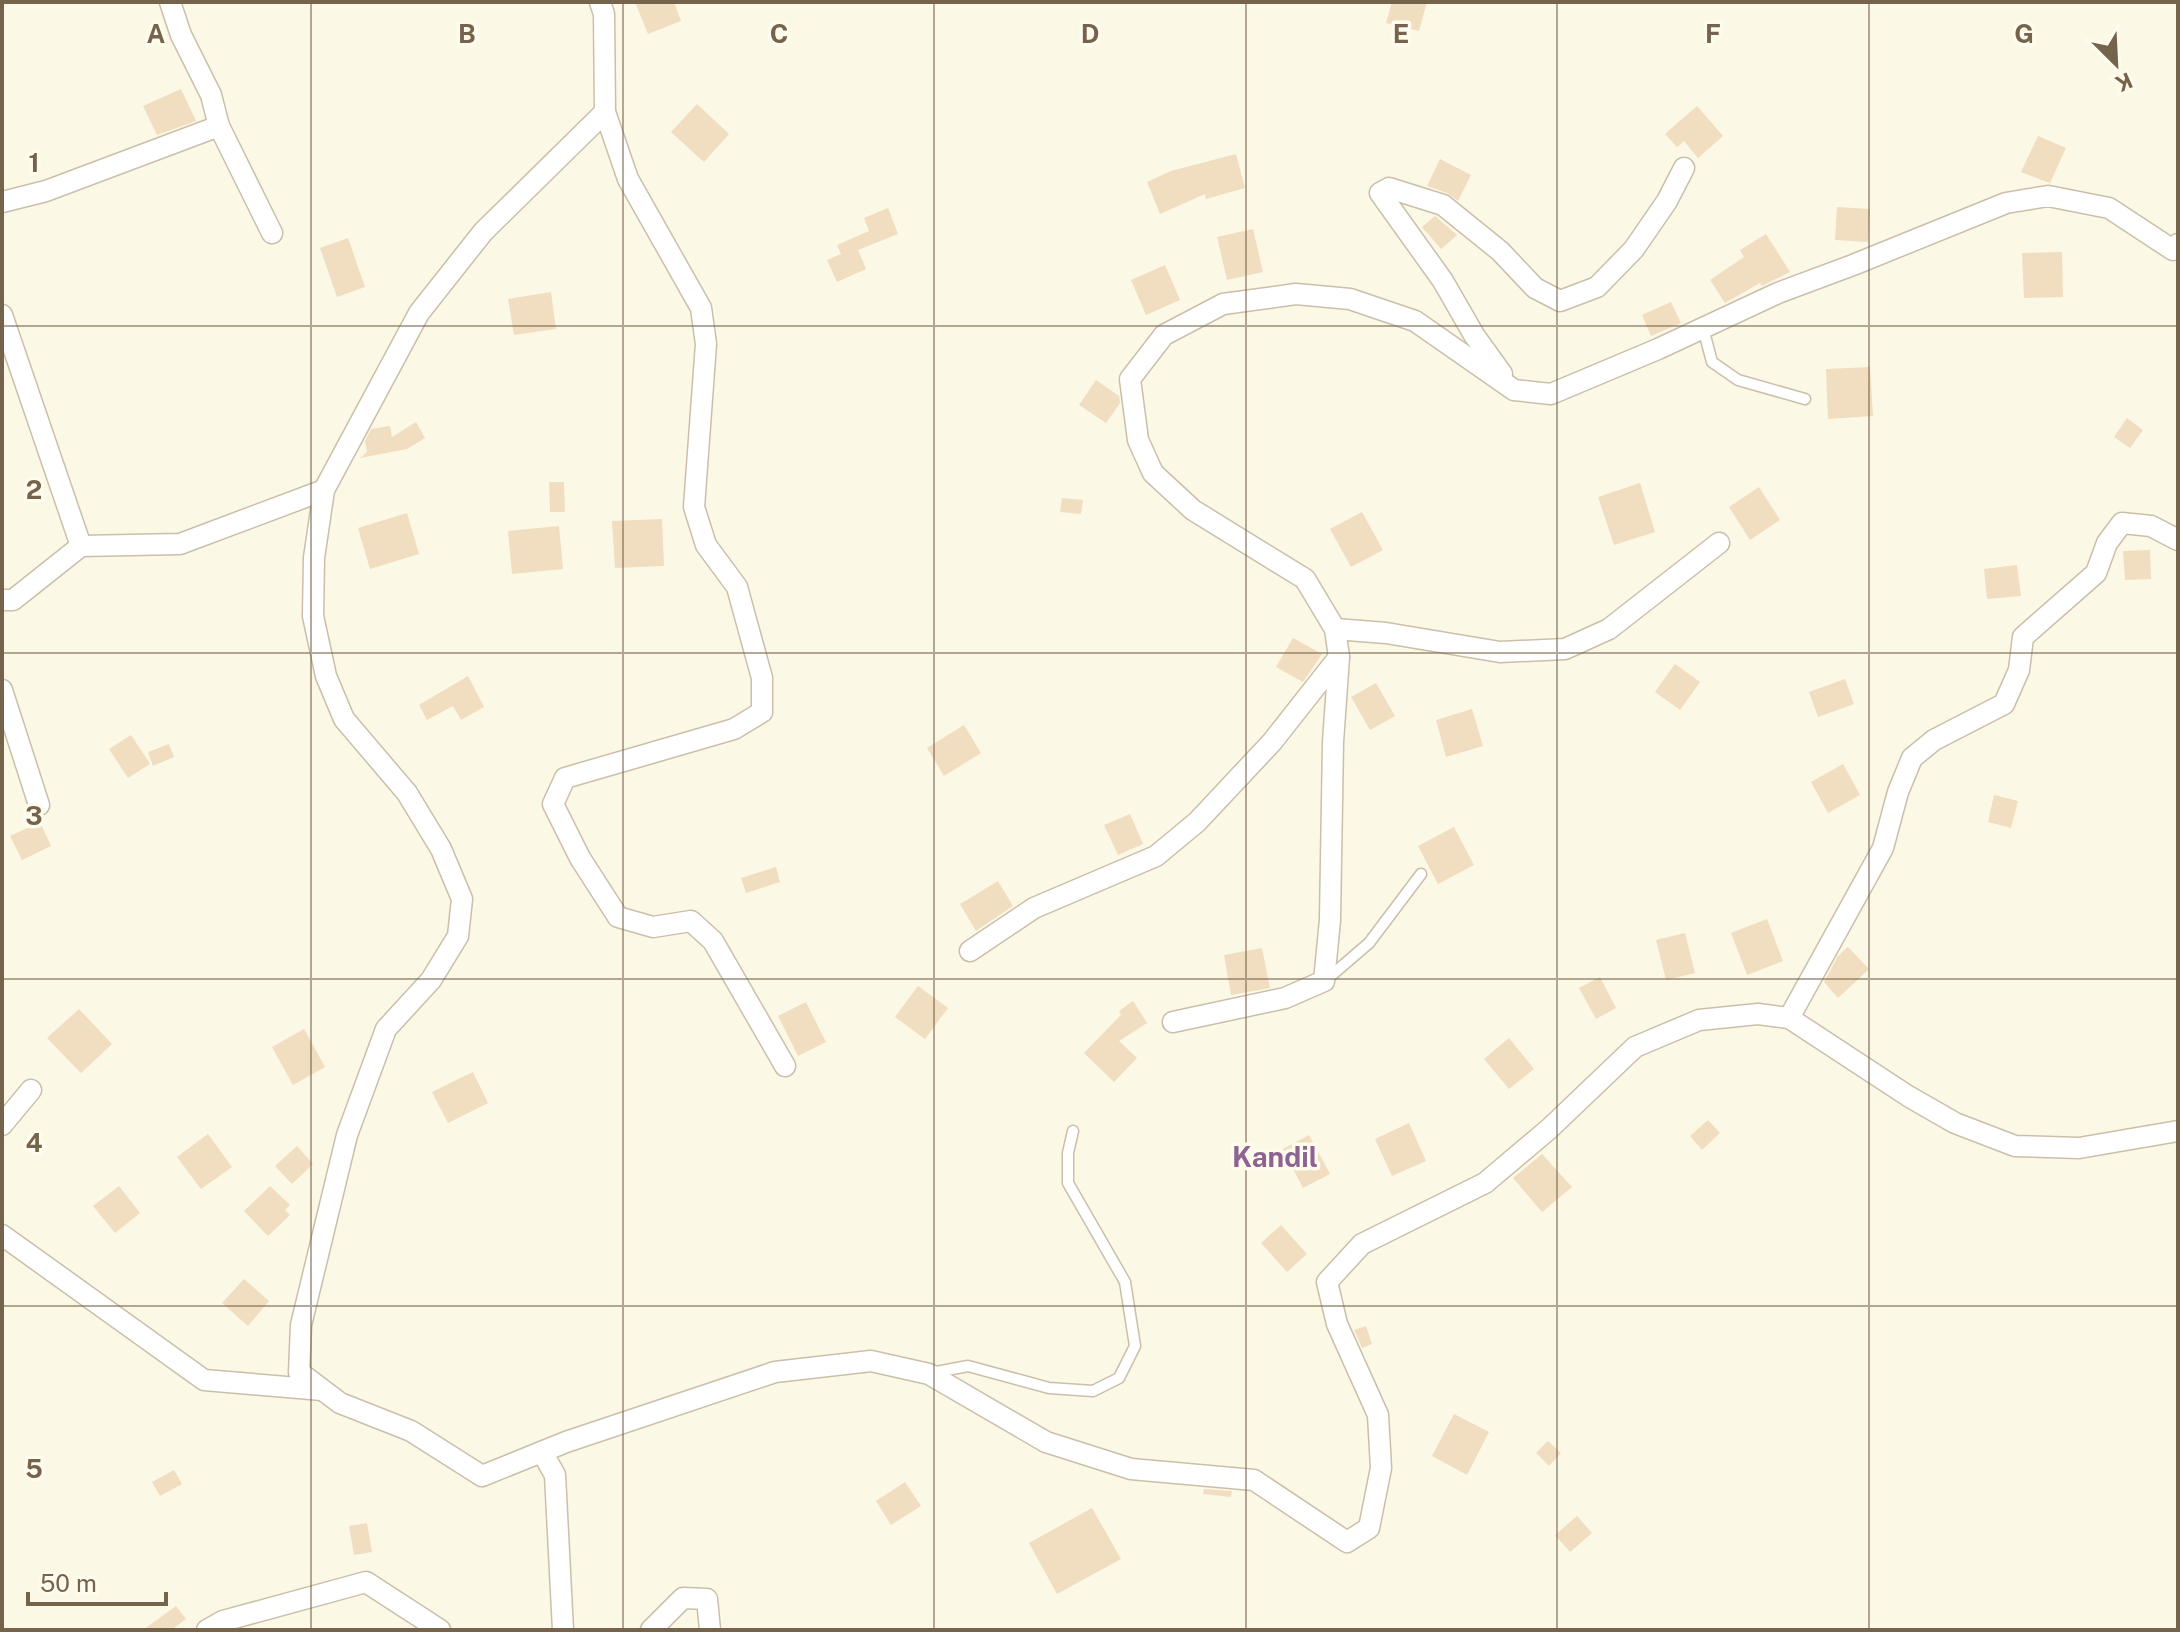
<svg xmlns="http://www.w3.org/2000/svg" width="2180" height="1632" font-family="'Public Sans',sans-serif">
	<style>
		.building { fill: #f1ddbf }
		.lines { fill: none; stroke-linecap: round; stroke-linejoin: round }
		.lane-casing { stroke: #cbbfaa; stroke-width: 13 }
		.street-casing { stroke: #cbbfaa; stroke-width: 23 }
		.lane { stroke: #fff; stroke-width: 10 }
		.street { stroke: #fff; stroke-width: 20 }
		.grid { fill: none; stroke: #75634b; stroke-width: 2; stroke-opacity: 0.55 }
		.labels { text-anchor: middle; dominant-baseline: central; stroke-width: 7; stroke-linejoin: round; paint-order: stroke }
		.neighbourhood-label { font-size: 28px; font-weight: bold; fill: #8c6391; stroke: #fffbed }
		.grid-label { font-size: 26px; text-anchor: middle; font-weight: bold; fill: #75634b; stroke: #fffbed; stroke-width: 7; stroke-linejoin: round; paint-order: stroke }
	</style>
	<rect width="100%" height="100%" fill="#fcf8e6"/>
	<g class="building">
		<polygon points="635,2 674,2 681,21 648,34"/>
		<polygon points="1392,2 1427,2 1419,31 1386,23"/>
		<polygon points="181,89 196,121 157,135 143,106"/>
		<polygon points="697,104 729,134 704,162 671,132"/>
		<polygon points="1697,106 1723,136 1698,158 1684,141 1677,147 1665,134"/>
		<polygon points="2038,136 2066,148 2050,183 2021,172"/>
		<polygon points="1236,154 1245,188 1206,199 1205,194 1160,214 1147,182 1171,171"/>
		<polygon points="1440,159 1471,175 1458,201 1447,193 1427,186"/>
		<polygon points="1837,207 1870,209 1868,242 1835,240"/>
		<polygon points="888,208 898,234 858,250 866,269 837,282 827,260 841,254 837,245 869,231 864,218"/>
		<polygon points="1435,216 1457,235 1441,249 1422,227"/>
		<polygon points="1253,229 1263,272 1227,280 1217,237"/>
		<polygon points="1766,234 1790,272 1762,286 1760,283 1725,303 1710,280 1744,257 1740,250"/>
		<polygon points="348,238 365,287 337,297 320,248"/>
		<polygon points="2062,252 2063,297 2024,298 2022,253"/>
		<polygon points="1165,265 1180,300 1146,315 1131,280"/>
		<polygon points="551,292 556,329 514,335 508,299"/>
		<polygon points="1671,302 1681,323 1651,336 1642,315"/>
		<polygon points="1870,367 1873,416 1828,419 1826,369"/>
		<polygon points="1096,380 1119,396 1120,403 1106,423 1079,405"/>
		<polygon points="2127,418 2143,430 2130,448 2114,437"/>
		<polygon points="416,422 425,438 407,449 360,458 367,452 365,441 371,429 390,426 392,437"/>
		<polygon points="549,482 564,482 565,512 550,512"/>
		<polygon points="1640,483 1655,532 1614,545 1598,497"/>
		<polygon points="1759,487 1780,520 1750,540 1729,507"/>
		<polygon points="1062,498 1083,500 1081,514 1060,512"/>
		<polygon points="1362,512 1383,550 1351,567 1330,529"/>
		<polygon points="407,513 419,554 370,569 358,528"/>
		<polygon points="662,519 664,566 615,568 612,521"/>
		<polygon points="559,526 563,569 512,574 508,531"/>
		<polygon points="2150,550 2151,579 2125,580 2123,551"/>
		<polygon points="2017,565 2021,596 1987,599 1984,569"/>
		<polygon points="1293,638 1322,654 1303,682 1276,667"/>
		<polygon points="1675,664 1700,682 1680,710 1655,692"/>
		<polygon points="468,676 484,707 461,720 453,706 427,720 419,705"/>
		<polygon points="1845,679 1854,704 1818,717 1809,692"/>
		<polygon points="1376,683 1395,716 1370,730 1351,697"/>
		<polygon points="1472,709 1483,746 1446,757 1436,720"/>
		<polygon points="964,725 981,753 944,776 927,748"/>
		<polygon points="131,735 150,764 128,778 109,749"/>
		<polygon points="169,744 174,757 153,766 148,752"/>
		<polygon points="1843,764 1860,795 1828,813 1811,782"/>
		<polygon points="1994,795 2018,801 2011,828 1988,822"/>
		<polygon points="1130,814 1143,844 1118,855 1104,825"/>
		<polygon points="40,822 51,846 22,860 10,836"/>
		<polygon points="1454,827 1474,865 1438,884 1418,846"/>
		<polygon points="776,867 780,882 746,893 741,878"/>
		<polygon points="998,881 1013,906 976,931 960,904"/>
		<polygon points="1767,919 1783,961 1747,975 1731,933"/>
		<polygon points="1685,933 1695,973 1666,980 1656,940"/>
		<polygon points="1848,947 1869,969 1838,998 1824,982 1838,956"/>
		<polygon points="1262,948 1270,988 1231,995 1224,955"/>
		<polygon points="1600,977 1616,1008 1596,1019 1579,988"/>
		<polygon points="918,986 948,1008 925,1039 895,1017"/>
		<polygon points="1133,1001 1147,1023 1119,1041 1137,1058 1114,1082 1084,1053 1121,1015 1119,1011"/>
		<polygon points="806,1002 826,1042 798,1056 778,1016"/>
		<polygon points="79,1009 112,1044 81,1073 47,1038"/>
		<polygon points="304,1029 325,1067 293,1085 272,1047"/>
		<polygon points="1509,1038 1534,1069 1509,1089 1484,1059"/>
		<polygon points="473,1072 488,1103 448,1123 432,1092"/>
		<polygon points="1708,1120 1720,1133 1702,1150 1690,1136"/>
		<polygon points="1409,1123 1426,1161 1392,1176 1375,1139"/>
		<polygon points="208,1134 232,1167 201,1189 177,1157"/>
		<polygon points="1309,1135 1330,1174 1303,1188 1283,1149"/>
		<polygon points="297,1146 313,1164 292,1184 275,1166"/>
		<polygon points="1542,1154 1572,1187 1542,1212 1513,1178"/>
		<polygon points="119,1186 140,1213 115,1233 93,1206"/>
		<polygon points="270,1186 290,1205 285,1210 290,1215 268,1236 244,1211"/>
		<polygon points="1281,1225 1307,1254 1287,1272 1261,1243"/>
		<polygon points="244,1279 269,1301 248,1326 222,1303"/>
		<polygon points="1366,1326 1372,1344 1362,1348 1354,1330"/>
		<polygon points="1454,1414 1489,1432 1467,1475 1432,1456"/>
		<polygon points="1548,1441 1561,1453 1549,1466 1536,1453"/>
		<polygon points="174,1470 182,1484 160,1496 152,1482"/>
		<polygon points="905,1482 921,1506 891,1525 876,1501"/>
		<polygon points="1204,1489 1232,1491 1231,1497 1203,1494"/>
		<polygon points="1092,1508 1121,1559 1057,1594 1029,1543"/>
		<polygon points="1577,1516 1592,1533 1570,1552 1555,1535"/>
		<polygon points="367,1523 372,1552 354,1555 349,1526"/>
		<polygon points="176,1606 186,1619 171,1630 143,1630"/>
	</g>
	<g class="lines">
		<g class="lane-casing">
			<g id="lane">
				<polyline points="1703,328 1712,362 1738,380 1805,399"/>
				<polyline points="1326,980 1369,943 1421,874"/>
				<polyline points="931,1373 968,1366 1049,1388 1093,1391 1119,1378 1135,1346 1125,1282 1068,1183 1068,1153 1073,1131"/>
			</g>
		</g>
		<g class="street-casing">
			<g id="street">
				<polyline points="170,2 181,35 211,95 219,126 272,233"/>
				<polyline points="600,2 604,14 605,112 483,232 419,313 324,490 314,558 313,616 326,676 344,719 407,793 441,849 462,899 458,936 431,980 386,1029 347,1135 301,1325 299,1372 340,1403 411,1431 482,1476 566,1442 775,1372 871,1361 929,1374 1046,1442 1131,1469 1254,1480 1347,1542 1369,1528 1381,1468 1378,1415 1337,1324 1327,1282 1362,1244 1485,1183 1549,1129 1635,1047 1699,1020 1758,1014 1789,1018 1908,1096 1955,1123 2015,1146 2079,1148 2178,1131"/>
				<polyline points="605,112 628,179 701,308 706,344 694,507 706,545 737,587 762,678 762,712 734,729 565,778 553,804 580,858 618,917 653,927 691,921 713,941 785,1066"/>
				<polyline points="2,202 46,191 219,126"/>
				<polyline points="2,315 81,546"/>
				<polyline points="1502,374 1474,335 1443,281 1380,193 1389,188 1443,205 1500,251 1535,288 1560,301 1597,287 1634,249 1667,201 1684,168"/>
				<polyline points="2,600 13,600 81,546 180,544 324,490"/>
				<polyline points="1335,629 1386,633 1500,652 1565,649 1609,629 1719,543"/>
				<polyline points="2,690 39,805"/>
				<polyline points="970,951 1034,908 1156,856 1197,822 1272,742 1339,657"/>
				<polyline points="1789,1018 1883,848 1898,792 1912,758 1934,740 2004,704 2019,670 2023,637 2096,573 2107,543 2122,523 2151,526 2178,540"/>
				<polyline points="1173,1022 1285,998 1324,981 1330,920 1333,742 1339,657 1335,629 1305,579 1193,510 1153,473 1138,440 1130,379 1164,335 1223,304 1296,294 1350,299 1415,321 1514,390 1551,394 1658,349 1778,293 1853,265 2006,203 2048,196 2109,208 2173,250 2178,244"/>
				<polyline points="2,1125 31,1090"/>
				<polyline points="2,1235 204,1380 322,1390"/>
				<polyline points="542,1452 555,1475 563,1630"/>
				<polyline points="207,1630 223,1621 366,1582 440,1630"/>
				<polyline points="651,1630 683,1598 707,1599 710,1630"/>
			</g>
		</g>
		<use href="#lane" class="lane"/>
		<use href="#street" class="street"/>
	</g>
	<path class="grid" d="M311,2V1630M623,2V1630M934,2V1630M1246,2V1630M1557,2V1630M1869,2V1630M2,326H2178M2,653H2178M2,979H2178M2,1306H2178"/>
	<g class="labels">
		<g class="neighbourhood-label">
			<text x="1275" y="1156">Kandil</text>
		</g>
	</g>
	<g class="grid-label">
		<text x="156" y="43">A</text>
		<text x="467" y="43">B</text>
		<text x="779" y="43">C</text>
		<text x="1090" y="43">D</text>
		<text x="1401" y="43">E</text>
		<text x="1713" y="43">F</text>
		<text x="2024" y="43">G</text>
		<text x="34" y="172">1</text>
		<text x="34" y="499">2</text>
		<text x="34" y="825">3</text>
		<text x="34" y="1152">4</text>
		<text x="34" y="1478">5</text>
	</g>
	<rect width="2180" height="1632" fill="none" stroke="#75634b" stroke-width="8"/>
	<g transform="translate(2116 64) rotate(156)" stroke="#fffbed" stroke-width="6" paint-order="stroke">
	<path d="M0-6L14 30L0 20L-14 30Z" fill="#75634b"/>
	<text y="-12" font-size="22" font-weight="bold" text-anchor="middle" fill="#75634b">K</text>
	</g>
	<path d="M28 1592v12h138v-12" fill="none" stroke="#75634b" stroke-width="4"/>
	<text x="40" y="1592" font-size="24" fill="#75634b" stroke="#fffbed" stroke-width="6" paint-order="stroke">50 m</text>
</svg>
